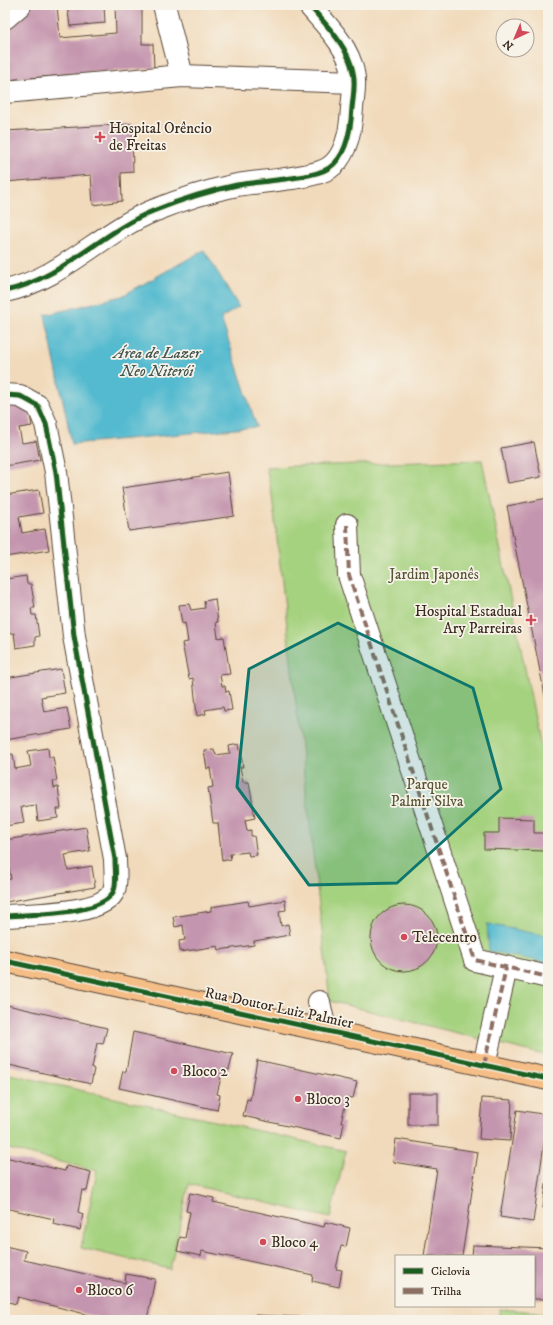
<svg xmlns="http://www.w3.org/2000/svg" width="553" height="1325" font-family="'IM FELL DW Pica',serif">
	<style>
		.green { fill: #a5d27f; stroke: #707e4e }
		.water { fill: #52bacf; stroke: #467276 }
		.building { fill: #c495ae }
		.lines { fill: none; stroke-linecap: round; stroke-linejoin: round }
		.minor-casing { stroke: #564436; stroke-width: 24 }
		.major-casing { stroke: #564436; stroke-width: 24 }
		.minor { stroke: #fff; stroke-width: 22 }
		.major { stroke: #f6be87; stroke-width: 22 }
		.quiet { stroke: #8d6e63; stroke-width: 4; stroke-dasharray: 8 4; stroke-linecap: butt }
		.cycleway-casing { stroke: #f7f3e8; stroke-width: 8 }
		.cycleway { stroke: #1b5e20; stroke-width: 5 }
		.marked { fill: #0f766e; fill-opacity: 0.2; stroke: #0f766e; stroke-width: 3; stroke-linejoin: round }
		.poi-dot { fill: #d1495b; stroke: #f7f3e8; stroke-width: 1.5 }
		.labels { text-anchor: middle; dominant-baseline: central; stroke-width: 3.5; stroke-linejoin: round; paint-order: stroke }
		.poi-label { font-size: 15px; fill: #3b2a1e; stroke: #f7f3e8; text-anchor: start }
		.park-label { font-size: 15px; fill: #565436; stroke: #f7f3e8 }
		.street-label { font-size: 15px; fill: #3b2a1e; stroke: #f7f3e8 }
		.water-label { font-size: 16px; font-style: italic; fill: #425553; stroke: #f7f3e8 }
	</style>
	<rect width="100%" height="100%" fill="#f7f3e8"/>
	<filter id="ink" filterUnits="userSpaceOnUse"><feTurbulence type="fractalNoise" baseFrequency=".025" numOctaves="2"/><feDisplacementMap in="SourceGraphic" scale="8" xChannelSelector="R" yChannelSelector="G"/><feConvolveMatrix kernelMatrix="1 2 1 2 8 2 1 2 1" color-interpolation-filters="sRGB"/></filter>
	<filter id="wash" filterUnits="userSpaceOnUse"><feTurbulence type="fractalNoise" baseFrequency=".012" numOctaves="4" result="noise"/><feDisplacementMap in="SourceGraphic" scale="16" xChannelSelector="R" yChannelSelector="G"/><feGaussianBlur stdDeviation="0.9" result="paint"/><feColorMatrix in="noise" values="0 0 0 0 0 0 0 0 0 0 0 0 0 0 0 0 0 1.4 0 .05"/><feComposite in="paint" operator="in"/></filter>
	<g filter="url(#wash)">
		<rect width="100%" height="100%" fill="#f1dabb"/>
		<g class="green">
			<polygon points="482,460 548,780 548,1056 330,1001 272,495 266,467"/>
			<polygon points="5,1073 346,1151 330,1218 189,1184 170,1269 81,1248 97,1171 5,1148"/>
			<polygon points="500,1309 548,1313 548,1320 498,1320"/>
		</g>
		<g class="water">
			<polygon points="204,250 239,307 221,318 257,427 72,444 45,315 122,296"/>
			<polygon points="487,924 548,936 548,963 489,951"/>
		</g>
		<g id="blocks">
			<g class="building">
				<polygon points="29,5 57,5 60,38 116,33 115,5 142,5 142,44 153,44 154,68 5,80 5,27"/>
				<polygon points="67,5 104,5 105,23 70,26"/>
				<polygon points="132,124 133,172 121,173 122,201 93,205 91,175 5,182 5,131"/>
				<polygon points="28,403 32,426 19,428 22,443 36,441 40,460 5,466 5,407"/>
				<polygon points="534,442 541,477 508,483 501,448"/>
				<polygon points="228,472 234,516 129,531 122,488"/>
				<polygon points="39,490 43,513 19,517 22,533 45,529 49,550 5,557 5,495"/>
				<polygon points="548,498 548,706 547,706 507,506"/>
				<polygon points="26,576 27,584 31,584 35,608 31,608 32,615 36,615 39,636 35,637 35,645 16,648 14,633 5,634 5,594 8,594 6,579"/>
				<polygon points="215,599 218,622 216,622 218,638 224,637 230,674 220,675 222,686 225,686 226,692 229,691 232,710 224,711 223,707 205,710 206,714 197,716 193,678 189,679 182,643 188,642 185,623 182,624 179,605 189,604 191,610 205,608 204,601"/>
				<polygon points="61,669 65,693 41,697 44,712 67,708 71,729 5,740 5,678"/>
				<polygon points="239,744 243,767 240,767 243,782 249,782 255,818 245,820 247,831 251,830 251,836 254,836 257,855 249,856 248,852 230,854 231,859 222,861 218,823 213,823 208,788 213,787 210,768 207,769 204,750 214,749 216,755 230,753 229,746"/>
				<polygon points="48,748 49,757 53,757 57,781 53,781 54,788 58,787 61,809 57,809 58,818 38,821 36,805 21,807 24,823 5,826 5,755 13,754 15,769 31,766 28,751"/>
				<polygon points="499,818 534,819 534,833 547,833 546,851 484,849 484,833 499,833"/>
				<polygon points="86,827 90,851 65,855 68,870 92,866 95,887 5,902 5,880 11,879 8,862 5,862 5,840"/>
				<polygon points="285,900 286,910 279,911 281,926 288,924 290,935 254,941 254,945 219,950 218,946 180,952 179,941 185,940 183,925 175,927 173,917 211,911 211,907 248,901 249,906"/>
				<circle cx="404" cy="938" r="33"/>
				<polygon points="7,1005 107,1028 103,1044 97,1043 92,1068 94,1069 91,1084 5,1064 5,1016"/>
				<polygon points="133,1032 233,1054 229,1070 223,1069 217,1094 220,1095 217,1110 119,1088 123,1071 126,1072"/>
				<polygon points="257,1060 357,1082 353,1098 347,1097 341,1123 344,1123 341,1138 243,1116 247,1099 250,1100"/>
				<rect x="408" y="1093" width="30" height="32"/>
				<polygon points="482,1098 512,1100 510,1141 479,1139"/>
				<polygon points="517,1110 548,1115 533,1222 500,1217"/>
				<polygon points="396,1139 478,1152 462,1256 424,1256 437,1169 393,1162"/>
				<polygon points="5,1157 65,1171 66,1166 91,1172 87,1191 82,1190 78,1212 83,1214 80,1230 53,1224 54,1219 5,1208"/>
				<polygon points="547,1176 548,1176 548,1209 543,1208"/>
				<polygon points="190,1193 214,1198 213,1202 324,1227 325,1222 350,1228 346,1247 341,1246 336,1269 342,1270 339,1287 312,1281 313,1275 202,1251 201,1256 177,1251 180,1237 185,1238 190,1212 186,1211"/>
				<polygon points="473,1245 548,1248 548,1299 534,1299 534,1256 472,1256"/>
				<polygon points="5,1246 26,1251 24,1260 125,1283 126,1274 155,1279 147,1320 109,1320 18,1297 16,1304 5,1301"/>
				<polygon points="254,1315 344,1319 344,1320 254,1320"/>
			</g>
		</g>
	</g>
	<g filter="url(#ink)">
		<use href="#blocks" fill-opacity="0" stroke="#564436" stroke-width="1"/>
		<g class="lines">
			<g class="minor-casing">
				<g id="minor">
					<polyline points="164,5 182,76"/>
					<polyline points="5,18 20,5"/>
					<polyline points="5,92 182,76 354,82"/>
					<path d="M5,291C62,279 101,232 153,211C180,200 208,191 237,185C259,181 312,179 329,168C347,156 351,128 352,108C353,97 356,84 353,72C348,46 326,25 309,5"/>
					<path d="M5,395L20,396L38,406L46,424L56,472L74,636L115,859C115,869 117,882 114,890C105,916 29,914 5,916"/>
					<polyline points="347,525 349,575 475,960 548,977"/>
					<polyline points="319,1002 325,1030"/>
					<polyline points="484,1065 506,968"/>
				</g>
			</g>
			<g class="major-casing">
				<polyline id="major" points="5,961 548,1079"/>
			</g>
			<use href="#minor" class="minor"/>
			<use href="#major" class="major"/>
			<g class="quiet">
				<polyline points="347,525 349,575 475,960 548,977"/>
				<polyline points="484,1065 506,968"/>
			</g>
			<g class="cycleway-casing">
				<g id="cycleway">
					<path d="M5,291C62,279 101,232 153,211C180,200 208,191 237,185C259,181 312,179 329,168C347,156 351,128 352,108C353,97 356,84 353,72C348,46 326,25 309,5"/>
					<path d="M5,395L20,396L38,406L46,424L56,472L74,636L115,859C115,869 117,882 114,890C105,916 29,914 5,916"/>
					<polyline points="5,961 548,1079"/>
				</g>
			</g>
			<use href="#cycleway" class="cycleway"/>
		</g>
	</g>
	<path class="marked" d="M338,623L473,688L501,789L397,883L309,885L237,787L249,669Z"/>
	<g class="poi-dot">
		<path d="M98 131h4v4h4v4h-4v4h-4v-4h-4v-4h4z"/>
		<path d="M529 614h4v4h4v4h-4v4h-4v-4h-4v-4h4z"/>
		<circle cx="404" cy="937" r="4"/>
		<circle cx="174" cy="1071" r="4"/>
		<circle cx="298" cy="1099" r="4"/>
		<circle cx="263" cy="1242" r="4"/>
		<circle cx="79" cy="1290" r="4"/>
	</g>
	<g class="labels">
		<g class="poi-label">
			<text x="109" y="128">Hospital Orêncio<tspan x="109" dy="17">de Freitas</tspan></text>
			<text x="522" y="611" text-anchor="end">Hospital Estadual<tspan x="522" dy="17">Ary Parreiras</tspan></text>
			<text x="412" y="937">Telecentro</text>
			<text x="182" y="1071">Bloco 2</text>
			<text x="306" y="1099">Bloco 3</text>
			<text x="271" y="1242">Bloco 4</text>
			<text x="87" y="1290">Bloco 6</text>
		</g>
		<g class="park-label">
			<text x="434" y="574">Jardim Japonês</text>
			<text x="427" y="784">Parque<tspan x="427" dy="17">Palmir Silva</tspan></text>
		</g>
		<g class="street-label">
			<text transform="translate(279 1008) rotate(12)">Rua Doutor Luiz Palmier</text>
		</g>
		<g class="water-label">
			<text x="157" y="353">Área de Lazer<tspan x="157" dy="18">Neo Niterói</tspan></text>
		</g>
	</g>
	<rect width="553" height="1325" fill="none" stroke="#f7f3e8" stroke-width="20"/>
	<rect x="395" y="1255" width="140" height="52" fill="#f7f3e8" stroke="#aca397"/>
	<rect x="403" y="1268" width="20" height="6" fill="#1b5e20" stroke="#aca397"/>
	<text x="431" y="1275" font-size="12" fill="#3b2a1e">Ciclovia</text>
	<rect x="403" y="1288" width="20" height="6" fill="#8d6e63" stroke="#aca397"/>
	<text x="431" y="1295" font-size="12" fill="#3b2a1e">Trilha</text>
	<g transform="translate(515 38) rotate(224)"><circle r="19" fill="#f7f3e8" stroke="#aca397"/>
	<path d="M0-3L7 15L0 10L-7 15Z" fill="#d1495b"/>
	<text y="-6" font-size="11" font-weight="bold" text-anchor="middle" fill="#3b2a1e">N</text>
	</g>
</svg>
